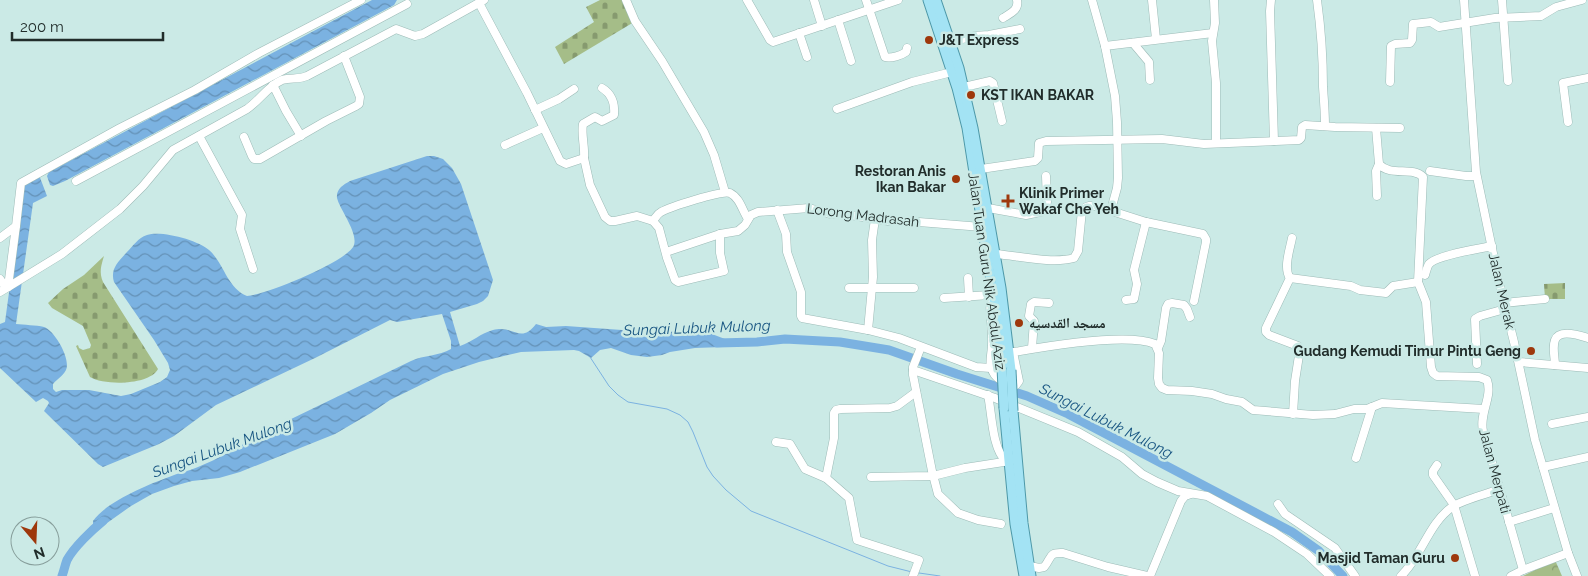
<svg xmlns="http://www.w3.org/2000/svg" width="1588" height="576" font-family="Raleway,'Noto Naskh Arabic',sans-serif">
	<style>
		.cemetery { fill: url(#cemetery-stones) }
		.park { fill: url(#park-crowns) }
		.water { fill: url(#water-waves) }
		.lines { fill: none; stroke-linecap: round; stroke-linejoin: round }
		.stream { stroke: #7bb2e1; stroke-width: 1 }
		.river { stroke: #7bb2e1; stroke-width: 9 }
		.minor-casing { stroke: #9dbbb7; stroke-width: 9 }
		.major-casing { stroke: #4d98a8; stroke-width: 11 }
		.minor { stroke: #fff; stroke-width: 8 }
		.major { stroke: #a3e3f4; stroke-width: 9 }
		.major-bridge-casing { stroke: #4d98a8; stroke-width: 11; stroke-linecap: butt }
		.major-bridge { stroke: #a3e3f4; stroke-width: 9 }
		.poi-dot { fill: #9e380c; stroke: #cbeae6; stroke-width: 2 }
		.labels { text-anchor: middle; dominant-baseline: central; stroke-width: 5; stroke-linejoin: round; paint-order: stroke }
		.poi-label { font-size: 14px; font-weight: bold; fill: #212d2b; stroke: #cbeae6; text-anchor: start }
		.street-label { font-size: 14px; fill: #212d2b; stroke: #cbeae6 }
		.water-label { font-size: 15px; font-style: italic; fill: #185582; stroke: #cbeae6 }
	</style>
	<defs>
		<pattern id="cemetery-stones" width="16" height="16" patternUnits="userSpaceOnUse" patternTransform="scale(1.25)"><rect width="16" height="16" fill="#a5bd88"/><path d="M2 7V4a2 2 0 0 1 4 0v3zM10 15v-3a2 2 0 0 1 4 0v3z" fill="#869a6f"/></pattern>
		<pattern id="park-crowns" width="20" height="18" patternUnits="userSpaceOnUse" patternTransform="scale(1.25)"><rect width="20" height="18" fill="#a5bd88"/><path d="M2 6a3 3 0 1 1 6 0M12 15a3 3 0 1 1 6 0" fill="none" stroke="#869a6f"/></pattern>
		<pattern id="water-waves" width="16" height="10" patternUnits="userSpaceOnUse" patternTransform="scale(1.25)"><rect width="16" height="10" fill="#7bb2e1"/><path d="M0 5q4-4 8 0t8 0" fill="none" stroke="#6491b7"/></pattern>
	</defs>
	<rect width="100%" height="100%" fill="#cbeae6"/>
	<g class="cemetery">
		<polygon points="600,0 624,0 634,22 564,64 555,47 594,22 586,7"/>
		<path d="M104,256C101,266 99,272 103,282L158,369C150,385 105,386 90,377L76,346L78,345L79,348L83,350L90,348L91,345L83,326L52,308L48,303L63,289L84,275Z"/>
		<polygon points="1565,283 1565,299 1545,299 1544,284"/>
	</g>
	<polygon class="park" points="1555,560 1562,576 1523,576"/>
	<g class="water">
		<polygon points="372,0 397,0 394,5 65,181 53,186 50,185 47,176 49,172"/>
		<path d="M427,156H434L443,159L452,168L461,184L493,280L488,296L483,301L477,304L450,312L460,346C472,342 481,333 493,330C514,324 520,345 536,324L546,327L566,326L650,332L704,331L725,339L729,343L723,347L695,348L670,352L662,355L647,357L631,355L611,348L600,350L591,358L579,351L574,350L521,352L479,362L443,374L390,400L371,413L335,434L240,472L219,478L192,481L174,486L152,494L131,506L100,528L97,529L93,526V521C106,502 147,485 169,477C178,473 189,471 198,467C218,459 238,448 256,436L411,361C424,355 439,356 451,349V341L442,314L397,322L390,320L315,358L216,405L174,436L159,444L103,467L98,464L44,411L49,403L48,401L43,398L36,402L0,368V324L5,322L24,182L39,175L47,196L33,203L16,324C24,325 36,325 44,327C55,331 71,359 66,370C62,377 57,379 53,384V389L56,392L62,390H89L121,396L131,394L160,382L167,377L170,370L168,363L154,340L114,282C110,269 118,262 127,252C133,246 138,238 147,235C161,230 198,240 209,250C224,263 227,288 247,296C265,295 349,261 354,245C358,232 340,210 337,198C336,189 343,185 350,181Z"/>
	</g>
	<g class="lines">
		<g class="stream">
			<polyline points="590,357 609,386 618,395 628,402 667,409 680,415 688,422 693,432 707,467 713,476 726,490 751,511 888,566 912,572"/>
			<polyline points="919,573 940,576"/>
		</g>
		<g class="river">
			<polyline points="717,343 757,342 785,339 840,342 889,350 957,374 1027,396 1068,414 1292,532 1319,551 1343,576"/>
			<path d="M62,576C64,571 65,565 67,560C74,547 92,530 103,521"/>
		</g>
		<g class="minor-casing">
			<g id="minor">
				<polyline points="626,0 635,21 662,61 704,132 714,155 725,192"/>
				<polyline points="747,0 770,40 773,42 898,0"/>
				<polyline points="814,0 822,26"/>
				<path d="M866,0L885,57C891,59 902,55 906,52L907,48"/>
				<polyline points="1092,0 1105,46 1115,96 1117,122 1118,178 1117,188 1111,210"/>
				<polyline points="1152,0 1156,39"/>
				<polyline points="1214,0 1215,23 1212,41 1216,83 1216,143"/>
				<polyline points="1271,0 1270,11 1274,141"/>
				<path d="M1317,0C1321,29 1323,58 1323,87C1324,100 1325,113 1325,126"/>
				<polyline points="1464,0 1476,172 1499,282 1514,342 1535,440 1568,553 1577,576"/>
				<polyline points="1502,0 1508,81"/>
				<polyline points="479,3 527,93 560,161 566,164 584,158 590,185 605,217 610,221 615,221 637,216 653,221 659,228 667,258 675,280 678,282 724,271 720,253 720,234"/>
				<path d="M1003,18C1011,13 1019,10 1017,0"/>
				<polyline points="838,20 851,61"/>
				<polyline points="799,33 807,57"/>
				<polyline points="950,42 974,36 989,35 1020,29"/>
				<polyline points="1133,43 1149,62 1150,80"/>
				<polyline points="1105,46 1213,33"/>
				<polyline points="1390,82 1391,46 1395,44 1410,43 1412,40 1413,24 1431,22 1439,27 1495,18 1541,16 1556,7 1582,0"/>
				<polyline points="273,85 286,111 301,136"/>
				<polyline points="964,87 990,81 993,83 1002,121"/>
				<polyline points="837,109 912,82 952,72"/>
				<polyline points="535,110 559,99 574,89"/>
				<polyline points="1568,122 1563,83 1588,78"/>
				<path d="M1376,128L1379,164C1390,177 1413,166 1423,177L1418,282L1426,302L1431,367L1433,373L1437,376L1479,377L1487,380C1493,397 1479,413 1483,431L1523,570"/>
				<polyline points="199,136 242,215 240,229 253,269"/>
				<polyline points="244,137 252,156 254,159 260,159 326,121 356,106 359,104 360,97 344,56"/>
				<polyline points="505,145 543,128"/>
				<path d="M584,158C585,146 581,135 583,124L595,117L602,121L614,115C615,104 612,94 602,88"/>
				<polyline points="981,169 1035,161 1038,158 1039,143 1046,141 1162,139 1204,144 1299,140 1301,138 1302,127 1305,125 1335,127 1400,128"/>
				<polyline points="1430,171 1466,176 1476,176"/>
				<polyline points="76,181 407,4"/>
				<polyline points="1377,196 1376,171 1379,164"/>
				<polyline points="988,208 1026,215 1045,211 1047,202 1046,176"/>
				<polyline points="777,210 786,234 787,252 801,292 801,316 802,318 868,330 899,338 976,367 991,368"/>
				<path d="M653,221C656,217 657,214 661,212C670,207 722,190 730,193C740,198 742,210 748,219"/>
				<polyline points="0,238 16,226 21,183 120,128 195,90 259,53 361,0"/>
				<path d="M1292,238C1290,249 1283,268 1290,278L1266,328V332L1269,335L1298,346L1300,349L1295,381L1293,414"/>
				<polyline points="666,252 720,234 738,231 745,225 751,215 758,212 809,208 830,214 850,215 888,221 906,221 982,227"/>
				<path d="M996,254C1019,256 1052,264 1074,258L1078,251L1082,210C1087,205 1093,205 1099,207L1146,222L1203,234L1206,239V242L1194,301"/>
				<path d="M1425,275C1426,272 1427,267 1429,264C1437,255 1479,249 1492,246"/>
				<polyline points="968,278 969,297"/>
				<polyline points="1290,278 1351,286 1360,290 1386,293 1393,286 1418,282"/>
				<polyline points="0,279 6,288"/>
				<polyline points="8,287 16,226"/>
				<polyline points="849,288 914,288"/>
				<path d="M991,290C988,308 993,326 992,345C992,353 988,364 993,372C997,381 1008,383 1016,385L1019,381L1013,352"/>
				<path d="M0,292L62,254L120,209L143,186L173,150L247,109C260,100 268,86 282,80C291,77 298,80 307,76L396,29L415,36L423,34L484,0"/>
				<polyline points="944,298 990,295"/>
				<polyline points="1126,300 1134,299 1137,284 1134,270 1146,222"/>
				<polyline points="1504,303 1545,299"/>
				<polyline points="868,330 873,277 872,240 875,219"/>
				<polyline points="921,347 913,367 913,375 932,471 938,494 958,513 978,520 1001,524"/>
				<polyline points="1032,348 1034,321 1029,316 1031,304 1034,302 1049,303"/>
				<polyline points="1158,348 1161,341 1166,308 1168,304 1172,303 1184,305 1187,309 1190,317"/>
				<path d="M1009,353C1042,347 1126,332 1155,344L1159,353L1158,378L1159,384L1162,388L1167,390L1192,391L1212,394L1226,399L1242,402L1253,410L1313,415L1335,414L1354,409H1367L1382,403L1484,409"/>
				<polyline points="1519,362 1588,368"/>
				<polyline points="1477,364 1475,319 1480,316 1505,309"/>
				<path d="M1555,365C1555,358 1552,347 1555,340C1559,329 1579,335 1588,338"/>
				<polyline points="913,370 995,398 1078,432 1122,457 1142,474 1157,482 1178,491 1207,496 1274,532 1307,554 1330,576"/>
				<path d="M988,395C992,414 992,449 1006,461"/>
				<polyline points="1552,424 1588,417"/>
				<polyline points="776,442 790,444 805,469 826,478 849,498 857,540 919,560 913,576"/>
				<polyline points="1356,458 1372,407"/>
				<polyline points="1437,465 1433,471 1433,475 1454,505 1475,576"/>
				<polyline points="1543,467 1588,457"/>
				<polyline points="871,477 933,476 965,468 1010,461"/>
				<polyline points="826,478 834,438 834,413 836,410 840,409 890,408 897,406 916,392"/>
				<polyline points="1278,504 1285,514 1335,548 1355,576"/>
				<polyline points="1509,522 1554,508"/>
				<path d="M1030,566L1039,568L1044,567C1052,558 1048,552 1063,553L1108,567L1147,576"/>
				<polyline points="1150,576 1181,501 1185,496 1191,494"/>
				<path d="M1401,576C1422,556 1428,524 1452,507C1462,500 1487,494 1500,489"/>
				<polyline points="1511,576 1523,570 1568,553"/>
			</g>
		</g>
		<g class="major-casing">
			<g id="major">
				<polyline points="928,0 957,88 967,128 997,319 1002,368"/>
				<polyline points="936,0 959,68 973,128 1001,288 1011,370"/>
				<polyline points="1004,408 1015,524 1024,576"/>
				<polyline points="1013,411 1023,523 1031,576"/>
			</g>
		</g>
		<use href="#minor" class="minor"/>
		<use href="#major" class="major"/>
		<g class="major-bridge-casing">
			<g id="major-bridge">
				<polyline points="1002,368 1004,408"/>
				<polyline points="1011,370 1013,411"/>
			</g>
		</g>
		<use href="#major-bridge" class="major-bridge"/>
	</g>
	<g class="poi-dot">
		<circle cx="929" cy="40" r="5"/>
		<circle cx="971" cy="95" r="5"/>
		<circle cx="956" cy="179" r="5"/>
		<path d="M1005.5 193.5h5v5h5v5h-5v5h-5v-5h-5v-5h5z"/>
		<circle cx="1019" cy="323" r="5"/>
		<circle cx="1531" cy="351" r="5"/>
		<circle cx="1455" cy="558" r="5"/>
	</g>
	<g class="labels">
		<g class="poi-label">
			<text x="939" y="40">J&amp;T Express</text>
			<text x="981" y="95">KST IKAN BAKAR</text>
			<text x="946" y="171" text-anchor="end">Restoran Anis<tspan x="946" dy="16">Ikan Bakar</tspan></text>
			<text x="1019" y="193">Klinik Primer<tspan x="1019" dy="16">Wakaf Che Yeh</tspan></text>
			<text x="1029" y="323">مسجد القدسيه</text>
			<text x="1521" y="351" text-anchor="end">Gudang Kemudi Timur Pintu Geng</text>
			<text x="1445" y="558" text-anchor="end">Masjid Taman Guru</text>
		</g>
		<g class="street-label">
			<text transform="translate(863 215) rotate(7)">Lorong Madrasah</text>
			<text transform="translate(987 271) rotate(82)">Jalan Tuan Guru Nik Abdul Aziz</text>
			<text transform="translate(1502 291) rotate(77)">Jalan Merak</text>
			<text transform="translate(1495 471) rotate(75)">Jalan Merpati</text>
		</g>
		<g class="water-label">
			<text transform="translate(697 328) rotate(-2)">Sungai Lubuk Mulong</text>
			<text transform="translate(1106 421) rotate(27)">Sungai Lubuk Mulong</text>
			<text transform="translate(222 448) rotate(-20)">Sungai Lubuk Mulong</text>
		</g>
	</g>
	<g transform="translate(35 541) rotate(161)"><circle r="24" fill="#cbeae6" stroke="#879e9b"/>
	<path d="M0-4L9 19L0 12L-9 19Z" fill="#9e380c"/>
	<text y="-8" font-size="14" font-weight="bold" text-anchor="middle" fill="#212d2b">N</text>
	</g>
	<path d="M12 32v8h151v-8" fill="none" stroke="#212d2b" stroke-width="2.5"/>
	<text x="20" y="32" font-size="15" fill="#212d2b" stroke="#cbeae6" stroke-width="4" paint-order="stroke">200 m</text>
</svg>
